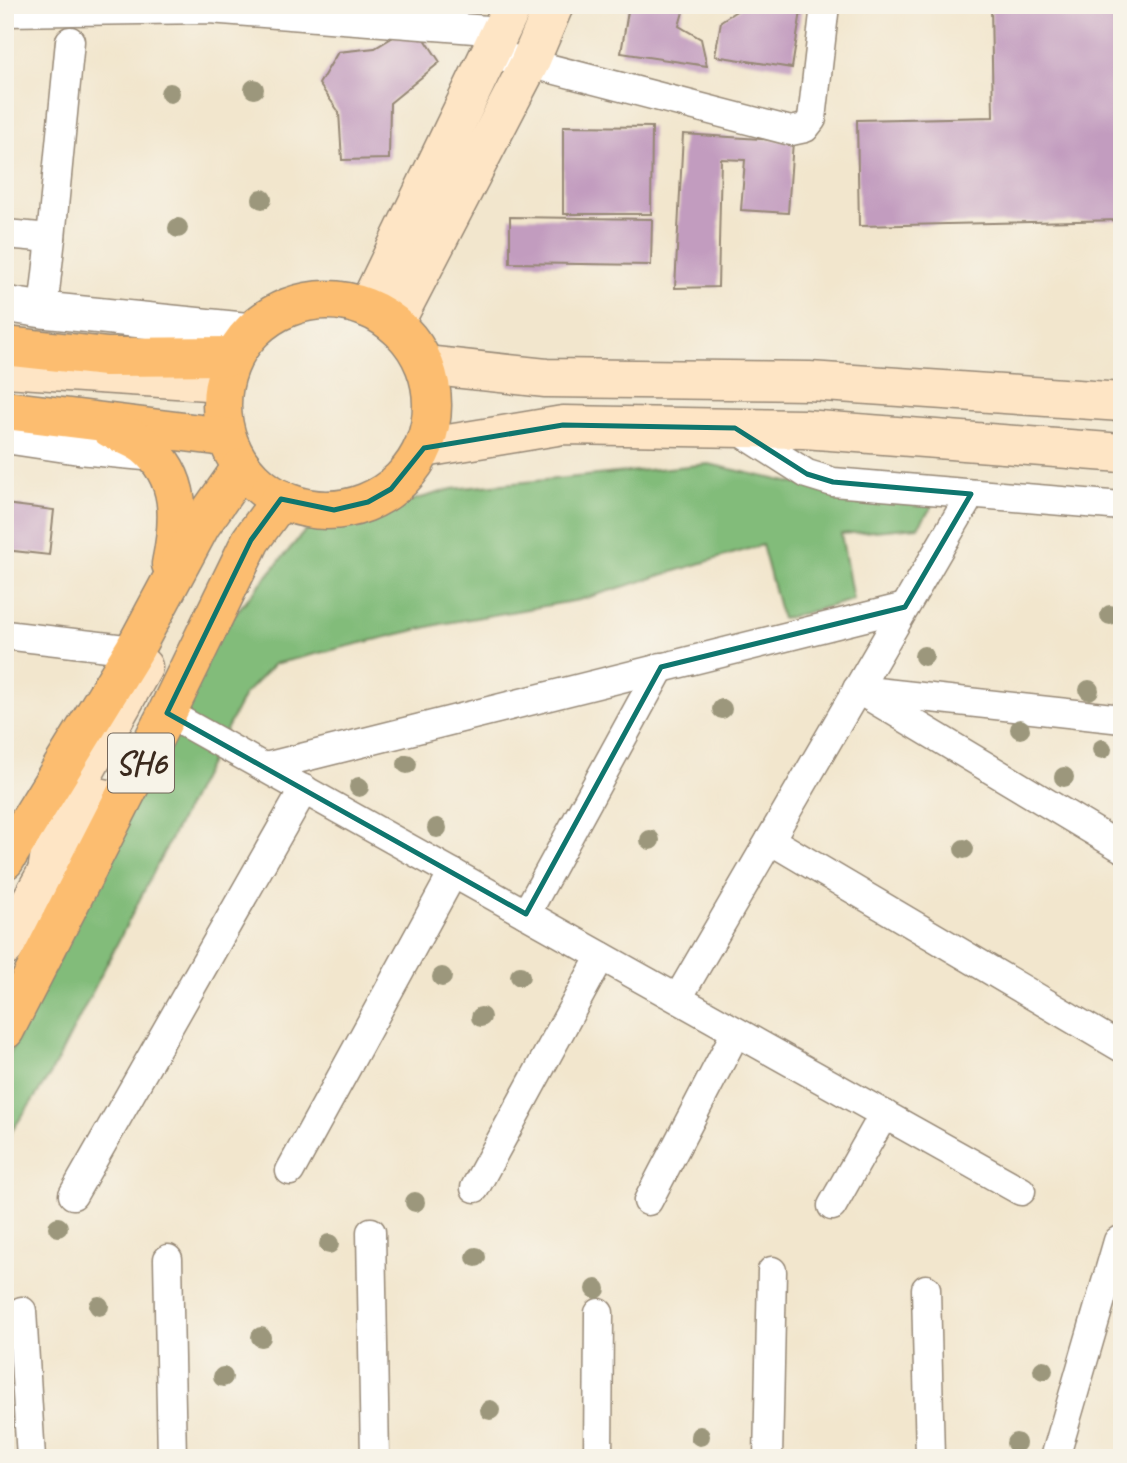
<svg xmlns="http://www.w3.org/2000/svg" width="1127" height="1463" font-family="Caveat,sans-serif">
	<style>
		.forest { fill: #82bc7a; stroke: #5e734c; stroke-width: 2 }
		.building { fill: #c29cbf }
		.lines { fill: none; stroke-linecap: round; stroke-linejoin: round }
		.minor-casing { stroke: #968876; stroke-width: 31 }
		.tertiary-casing { stroke: #968876; stroke-width: 38 }
		.secondary-casing { stroke: #968876; stroke-width: 41 }
		.primary-casing { stroke: #968876; stroke-width: 41 }
		.minor { stroke: #fff; stroke-width: 28 }
		.tertiary { stroke: #fff; stroke-width: 35 }
		.secondary { stroke: #fee5c5; stroke-width: 38 }
		.primary { stroke: #fcbd6f; stroke-width: 38 }
		.tree { fill: #9c977c }
		.marked { fill: none; stroke: #0f766e; stroke-width: 5; stroke-linejoin: round }
		.labels { text-anchor: middle; dominant-baseline: central; stroke-width: 5; stroke-linejoin: round; paint-order: stroke }
		.shield { fill: #f7f3e8; stroke: #73665b; stroke-width: 2 }
		.shield-label { font-size: 33px; font-weight: bold; fill: #3b2a1e }
	</style>
	<rect width="100%" height="100%" fill="#f7f3e8"/>
	<filter id="ink" filterUnits="userSpaceOnUse"><feTurbulence type="fractalNoise" baseFrequency=".0143" numOctaves="2"/><feDisplacementMap in="SourceGraphic" scale="14" xChannelSelector="R" yChannelSelector="G"/><feConvolveMatrix kernelMatrix="1 2 1 2 8 2 1 2 1" color-interpolation-filters="sRGB"/></filter>
	<filter id="wash" filterUnits="userSpaceOnUse"><feTurbulence type="fractalNoise" baseFrequency=".00686" numOctaves="4" result="noise"/><feDisplacementMap in="SourceGraphic" scale="28" xChannelSelector="R" yChannelSelector="G"/><feGaussianBlur stdDeviation="1.57" result="paint"/><feColorMatrix in="noise" values="0 0 0 0 0 0 0 0 0 0 0 0 0 0 0 0 0 1.4 0 .05"/><feComposite in="paint" operator="in"/></filter>
	<g filter="url(#wash)">
		<rect width="100%" height="100%" fill="#f2e6cd"/>
		<polygon class="forest" points="709,464 792,483 935,502 918,527 841,534 853,600 782,619 762,545 579,600 441,624 274,664 244,695 50,1075 5,1141 5,1062 36,1004 217,635 305,531 452,489"/>
		<g id="blocks">
			<g class="building">
				<polygon points="629,5 685,5 679,26 701,39 707,66 621,53"/>
				<polygon points="741,5 802,5 792,68 715,56 721,21 741,8"/>
				<polygon points="991,5 1122,5 1122,220 859,226 857,120 993,117"/>
				<polygon points="415,24 440,62 390,103 389,159 342,160 339,112 319,84 338,52 375,48"/>
				<polygon points="563,126 652,127 651,214 563,214"/>
				<polygon points="683,134 793,141 788,213 741,210 745,160 721,159 718,287 675,288"/>
				<polygon points="510,217 652,219 651,265 510,263"/>
				<polygon points="5,504 54,510 49,555 5,550"/>
			</g>
		</g>
	</g>
	<g filter="url(#ink)">
		<use href="#blocks" fill-opacity="0" stroke="#968876" stroke-width="2"/>
		<g class="lines">
			<g class="minor-casing">
				<g id="minor">
					<polyline points="5,12 209,9 501,31"/>
					<polyline points="490,53 791,131 805,128 812,119 825,5"/>
					<polyline points="5,234 51,238"/>
					<polyline points="43,310 51,238 70,41"/>
					<polyline points="735,428 807,474 833,482 1122,506"/>
					<polyline points="5,439 79,450 155,457"/>
					<polyline points="5,635 134,650"/>
					<polyline points="857,689 1122,848"/>
					<polyline points="867,691 1122,719"/>
					<polyline points="167,713 1021,1191"/>
					<polyline points="265,767 905,607"/>
					<polyline points="770,840 1122,1048"/>
					<polyline points="526,914 661,667"/>
					<polyline points="678,998 971,494"/>
					<polyline points="290,1171 453,873"/>
					<polyline points="475,1188 601,956"/>
					<polyline points="73,1195 304,789"/>
					<polyline points="648,1201 736,1032"/>
					<polyline points="832,1206 884,1114"/>
					<polyline points="371,1232 375,1458"/>
					<polyline points="168,1259 172,1458"/>
					<polyline points="926,1289 930,1458"/>
					<polyline points="22,1311 31,1458"/>
					<polyline points="598,1458 599,1313"/>
					<polyline points="768,1458 772,1271"/>
					<polyline points="1055,1458 1118,1241"/>
				</g>
			</g>
			<g class="tertiary-casing">
				<polyline id="tertiary" points="5,304 43,310 252,331"/>
			</g>
			<g class="secondary-casing">
				<g id="secondary">
					<polyline points="367,308 513,5"/>
					<polyline points="394,324 529,64 554,5"/>
					<polyline points="425,365 546,378 809,381 1122,402"/>
					<polyline points="5,368 223,382"/>
					<polyline points="424,448 563,425 804,429 1122,453"/>
					<polyline points="47,872 54,827 143,667"/>
					<polyline points="5,947 47,872 80,842 103,798"/>
				</g>
			</g>
			<g class="primary-casing">
				<g id="primary">
					<circle cx="327" cy="405" r="105"/>
					<polyline points="5,346 106,357 233,356"/>
					<polyline points="5,410 225,437"/>
					<path d="M110,428C121,434 135,438 145,446C183,477 180,520 171,564"/>
					<polyline points="5,860 134,650 201,525 241,468"/>
					<polyline points="5,1030 167,713 251,540 281,499"/>
				</g>
			</g>
			<use href="#minor" class="minor"/>
			<use href="#tertiary" class="tertiary"/>
			<use href="#secondary" class="secondary"/>
			<use href="#primary" class="primary"/>
		</g>
		<g class="tree">
			<circle cx="254" cy="89" r="10"/>
			<circle cx="170" cy="93" r="10"/>
			<circle cx="262" cy="199" r="10"/>
			<circle cx="178" cy="228" r="10"/>
			<circle cx="1110" cy="615" r="10"/>
			<circle cx="924" cy="656" r="10"/>
			<circle cx="1089" cy="690" r="10"/>
			<circle cx="722" cy="709" r="10"/>
			<circle cx="1020" cy="729" r="10"/>
			<circle cx="1102" cy="749" r="10"/>
			<circle cx="407" cy="764" r="10"/>
			<circle cx="1064" cy="777" r="10"/>
			<circle cx="359" cy="787" r="10"/>
			<circle cx="437" cy="828" r="10"/>
			<circle cx="650" cy="840" r="10"/>
			<circle cx="964" cy="849" r="10"/>
			<circle cx="520" cy="976" r="10"/>
			<circle cx="442" cy="977" r="10"/>
			<circle cx="481" cy="1017" r="10"/>
			<circle cx="415" cy="1202" r="10"/>
			<circle cx="58" cy="1227" r="10"/>
			<circle cx="329" cy="1244" r="10"/>
			<circle cx="476" cy="1257" r="10"/>
			<circle cx="596" cy="1289" r="10"/>
			<circle cx="99" cy="1306" r="10"/>
			<circle cx="261" cy="1337" r="10"/>
			<circle cx="1043" cy="1370" r="10"/>
			<circle cx="223" cy="1377" r="10"/>
			<circle cx="490" cy="1410" r="10"/>
			<circle cx="700" cy="1436" r="10"/>
			<circle cx="1016" cy="1443" r="10"/>
		</g>
	</g>
	<path class="marked" d="M563,425L735,428L807,474L833,482L971,494L905,607L661,667L526,914L167,713L251,540L281,499L334,510L368,502L391,489L424,448Z"/>
	<g class="labels">
		<rect class="shield" x="108" y="733.5" width="66" height="59" rx="5"/>
		<g class="shield-label">
			<text x="141" y="763">SH6</text>
		</g>
	</g>
	<rect width="1127" height="1463" fill="none" stroke="#f7f3e8" stroke-width="28"/>
</svg>
